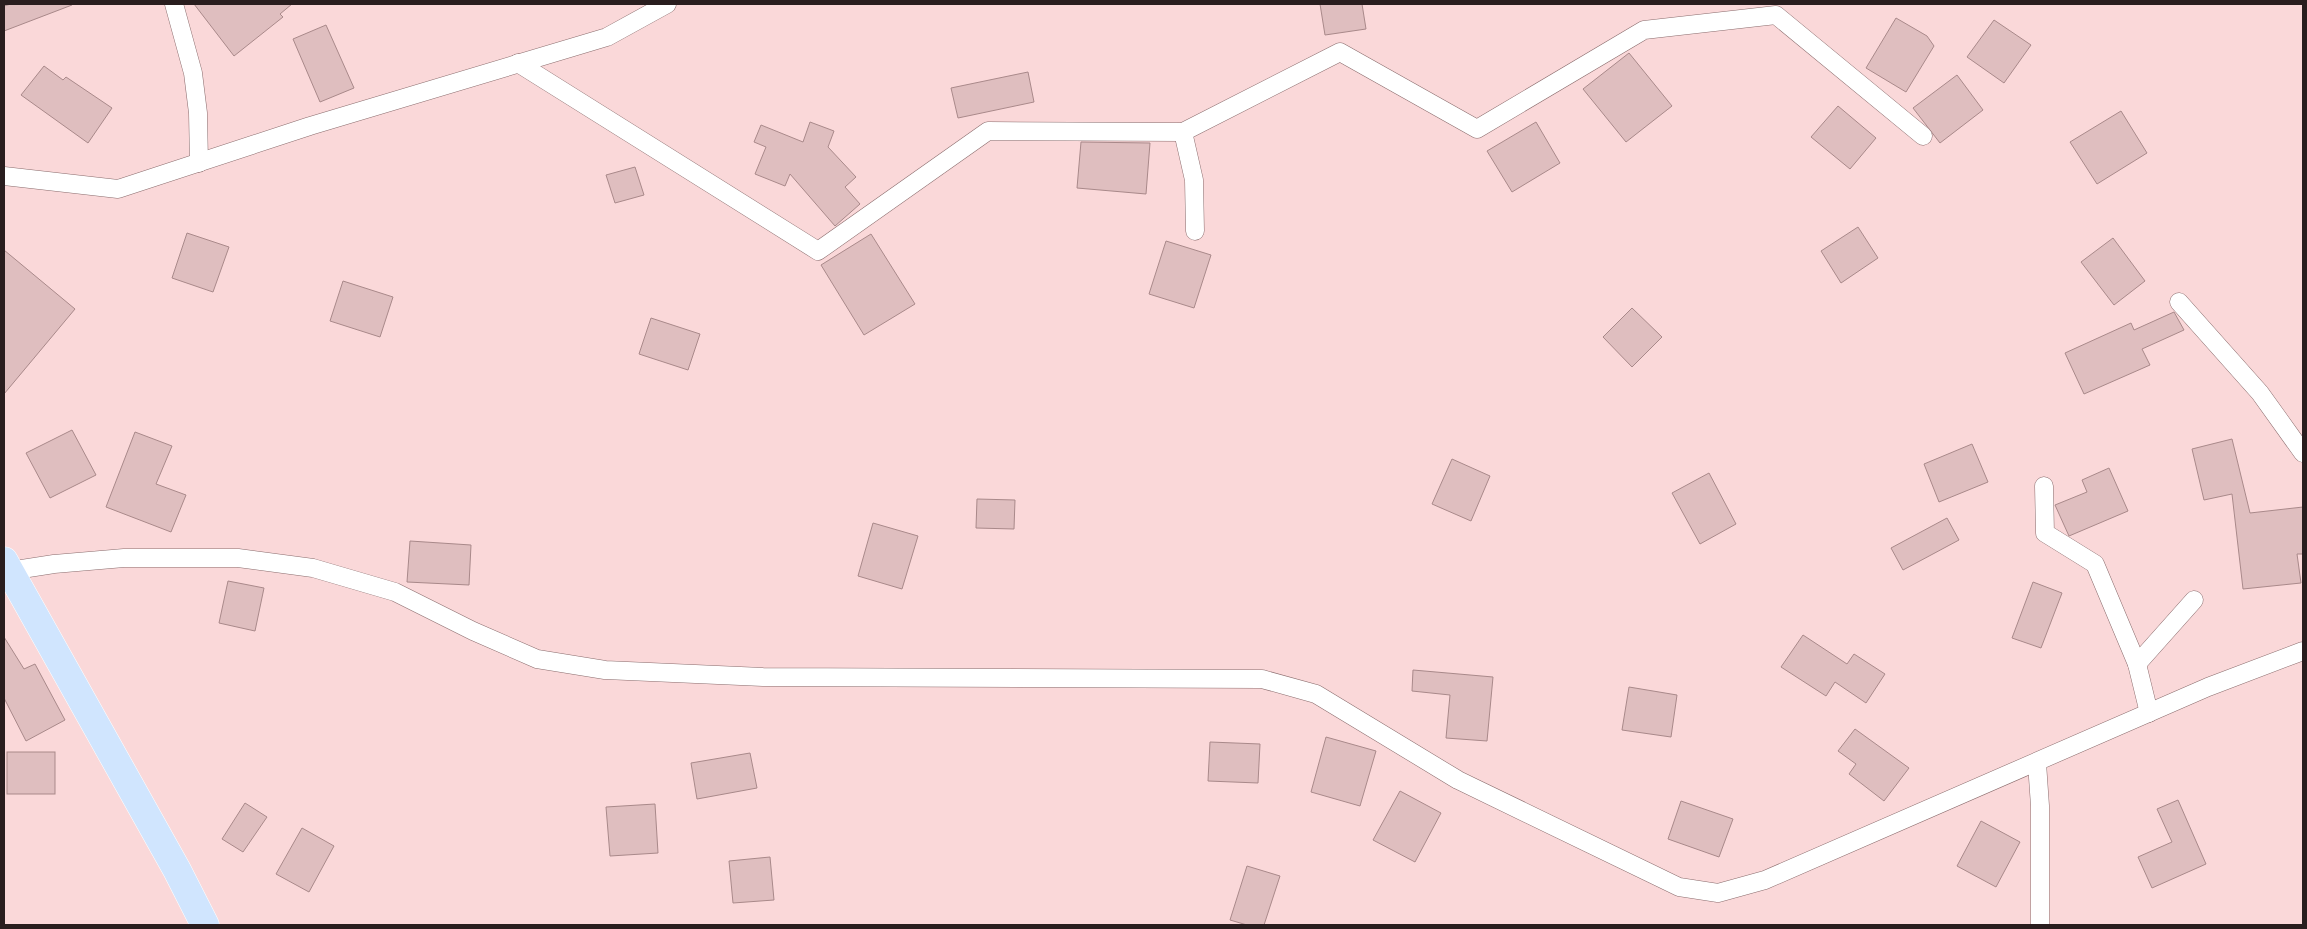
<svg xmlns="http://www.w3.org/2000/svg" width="2307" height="929" font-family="Signika,sans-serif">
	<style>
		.building { fill: #dfbebf; stroke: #a9898a }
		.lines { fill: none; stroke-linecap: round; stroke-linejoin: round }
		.street-casing { stroke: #8a6c6d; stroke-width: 19 }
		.primary-casing { stroke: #fff; stroke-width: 29 }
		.street { stroke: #fff; stroke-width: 18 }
		.primary { stroke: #d0e5fe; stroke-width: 28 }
	</style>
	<rect width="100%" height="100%" fill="#fad8d9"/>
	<g class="building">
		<polygon points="11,4 72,4 72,5 4,31 4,6"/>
		<polygon points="194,4 292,4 280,14 283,17 234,56"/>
		<polygon points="1320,4 1362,4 1366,29 1325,35"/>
		<polygon points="1896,18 1927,36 1934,46 1906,92 1866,68"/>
		<polygon points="1994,20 2031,45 2004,83 1967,57"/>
		<polygon points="326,25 354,88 320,102 293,39"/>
		<polygon points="1629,53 1672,106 1626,142 1583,89"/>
		<polygon points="44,66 63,80 66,77 112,108 88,143 21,95"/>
		<polygon points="1028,72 1034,102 958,118 951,88"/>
		<polygon points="1957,75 1983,110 1940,143 1913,108"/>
		<polygon points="1838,106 1876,138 1850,169 1811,137"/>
		<polygon points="2121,111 2147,153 2097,184 2070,142"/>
		<polygon points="810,122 834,131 828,147 856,177 845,187 860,204 835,226 790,174 785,186 755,174 766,147 754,142 761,125 803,142"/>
		<polygon points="1536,122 1560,163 1512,192 1487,151"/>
		<polygon points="1081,142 1150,143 1146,194 1077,188"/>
		<polygon points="635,167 644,195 615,203 606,175"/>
		<polygon points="1858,227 1878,258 1841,283 1821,251"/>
		<polygon points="187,233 229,247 213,292 172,278"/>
		<polygon points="871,234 915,304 864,335 821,265"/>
		<polygon points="2113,238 2145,281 2114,305 2081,262"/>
		<polygon points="1166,241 1211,255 1194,308 1149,294"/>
		<polygon points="4,250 75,309 4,394"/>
		<polygon points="343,281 393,297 380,337 330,321"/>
		<polygon points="1632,308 1662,337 1632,367 1603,337"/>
		<polygon points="2174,312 2184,330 2142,349 2150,365 2084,394 2065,353 2131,323 2134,330"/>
		<polygon points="651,318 700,334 688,370 639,354"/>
		<polygon points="72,430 96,475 50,498 26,453"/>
		<polygon points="135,432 172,446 156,484 186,495 171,532 106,507"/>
		<polygon points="2232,439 2250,513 2303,507 2303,554 2297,554 2301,583 2243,589 2232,494 2204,500 2192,449"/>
		<polygon points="1972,444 1988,482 1939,502 1924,464"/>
		<polygon points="1452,459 1490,476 1471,521 1432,504"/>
		<polygon points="2109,468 2128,511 2069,536 2055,505 2087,492 2082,480"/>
		<polygon points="1709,473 1736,524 1700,544 1672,493"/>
		<polygon points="977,499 1015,500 1014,529 976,528"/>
		<polygon points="1947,518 1959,540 1903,570 1891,548"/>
		<polygon points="873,523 918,536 902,589 858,576"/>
		<polygon points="410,541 471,545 469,585 407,582"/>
		<polygon points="228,581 264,588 255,631 219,623"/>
		<polygon points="2033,582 2062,593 2041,648 2012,638"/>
		<polygon points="1803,635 1847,664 1854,654 1885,674 1866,703 1835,682 1826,696 1781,667"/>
		<polygon points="4,637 24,669 35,664 65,720 26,741 4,698"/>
		<polygon points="1413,670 1493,677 1487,741 1446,738 1450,695 1412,691"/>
		<polygon points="1629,687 1677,695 1671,737 1622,730"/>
		<polygon points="1855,729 1909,768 1884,801 1849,774 1856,764 1838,751"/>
		<polygon points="1326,737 1376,751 1360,806 1311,792"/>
		<polygon points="1210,742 1260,744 1258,783 1208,781"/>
		<rect x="7" y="752" width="48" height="42"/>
		<polygon points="750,753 757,788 697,799 691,763"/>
		<polygon points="1400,791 1441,813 1415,862 1373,840"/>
		<polygon points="2178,800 2206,864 2152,888 2138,857 2172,842 2157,809"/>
		<polygon points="1681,801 1733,819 1719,857 1668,839"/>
		<polygon points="245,803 267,817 243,852 222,839"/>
		<polygon points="655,804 658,853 610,856 606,807"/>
		<polygon points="1981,821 2020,842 1996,887 1957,866"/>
		<polygon points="302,828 334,846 309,892 276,874"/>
		<polygon points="770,857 774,900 733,903 729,861"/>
		<polygon points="1247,866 1280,876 1264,925 1247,925 1230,920"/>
	</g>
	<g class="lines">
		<g class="street-casing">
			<g id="street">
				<polyline points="174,4 193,73 198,113 199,163"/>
				<polyline points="518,63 818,251 988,131 1183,132 1340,52 1477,129 1644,30 1776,15 1923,136"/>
				<polyline points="1183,132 1194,180 1195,231"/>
				<polyline points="4,176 118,189 310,126 607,37 667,4"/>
				<polyline points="2179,302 2260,393 2303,453"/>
				<polyline points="2044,486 2045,533 2095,564 2137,664"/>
				<polyline points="9,571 54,564 124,558 238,558 313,568 395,592 473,631 537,659 605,670 763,677 1262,679 1316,694 1458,780 1679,887 1718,893 1765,880 2208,687 2303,651"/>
				<polyline points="2149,713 2137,664 2194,600"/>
				<polyline points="2037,763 2040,806 2040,925"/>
			</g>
		</g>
		<g class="primary-casing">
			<polyline id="primary" points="4,561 177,870 205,925"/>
		</g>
		<use href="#street" class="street"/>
		<use href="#primary" class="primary"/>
	</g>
	<rect width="2307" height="929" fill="none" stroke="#291d1e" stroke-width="10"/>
</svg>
